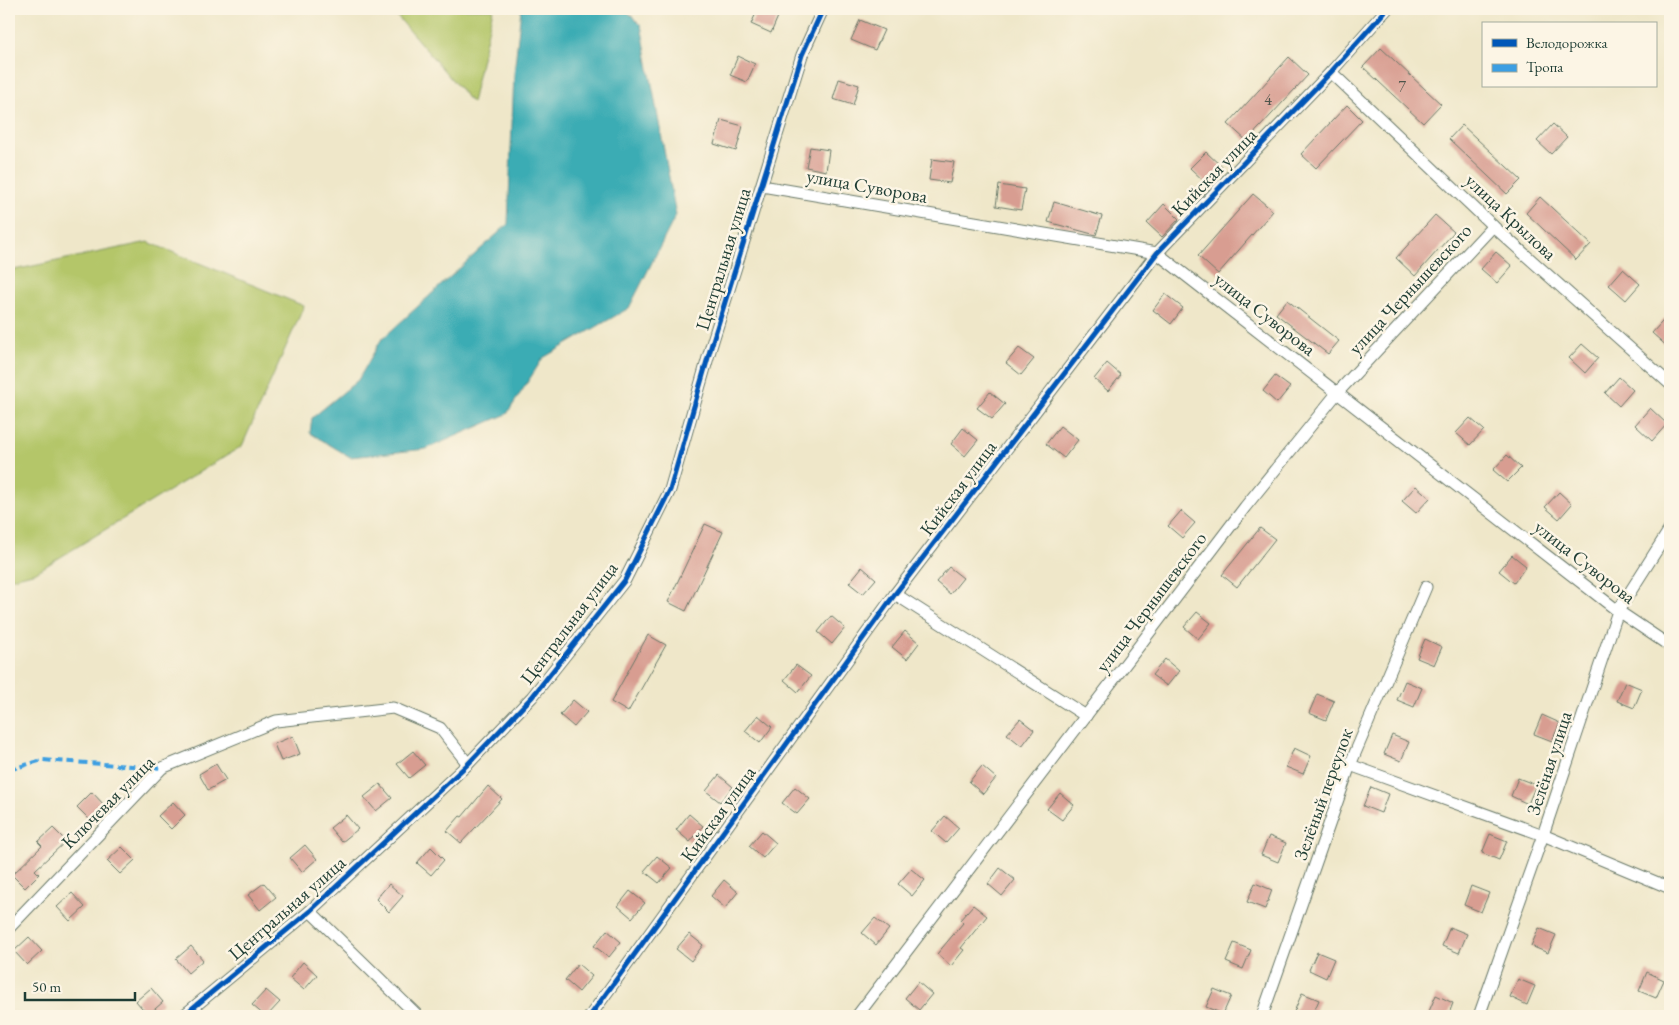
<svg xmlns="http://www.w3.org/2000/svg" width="1679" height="1025" font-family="'EB Garamond',serif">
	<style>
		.green { fill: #b4c669; stroke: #6a824e }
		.water { fill: #3bacb4; stroke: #2d7474 }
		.building { fill: #d89d91 }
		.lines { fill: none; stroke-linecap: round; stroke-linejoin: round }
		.minor-casing { stroke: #687868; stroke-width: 13 }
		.minor { stroke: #fff; stroke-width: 11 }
		.quiet { stroke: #3c9ee2; stroke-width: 4; stroke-dasharray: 8 4; stroke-linecap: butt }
		.cycleway-casing { stroke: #fcf5e5; stroke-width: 8 }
		.cycleway { stroke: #0057b8; stroke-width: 5 }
		.labels { text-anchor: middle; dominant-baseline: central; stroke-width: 5; stroke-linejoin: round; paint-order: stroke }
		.number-label { font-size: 16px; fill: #4d554b }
		.street-label { font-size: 19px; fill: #1f3d34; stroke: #fcf5e5 }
	</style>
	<rect width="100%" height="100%" fill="#fcf5e5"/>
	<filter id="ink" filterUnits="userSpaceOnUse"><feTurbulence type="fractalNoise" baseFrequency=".02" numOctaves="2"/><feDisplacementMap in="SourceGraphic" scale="10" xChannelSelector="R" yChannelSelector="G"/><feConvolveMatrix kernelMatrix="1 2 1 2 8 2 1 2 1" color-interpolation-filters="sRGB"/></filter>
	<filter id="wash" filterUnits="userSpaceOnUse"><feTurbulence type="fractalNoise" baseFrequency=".0096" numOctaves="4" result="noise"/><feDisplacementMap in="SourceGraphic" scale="20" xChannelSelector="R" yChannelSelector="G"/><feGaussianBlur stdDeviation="1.12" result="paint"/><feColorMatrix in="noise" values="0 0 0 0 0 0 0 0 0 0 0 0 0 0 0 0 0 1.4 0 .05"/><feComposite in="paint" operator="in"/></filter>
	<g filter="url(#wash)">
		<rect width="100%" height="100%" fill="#efe7c9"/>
		<g class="green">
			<polygon points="391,9 493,9 472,103"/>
			<polygon points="148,242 304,306 242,446 36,572 9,579 9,271"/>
		</g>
		<polygon class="water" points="521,9 625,9 641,25 676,215 629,308 543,358 507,414 426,449 350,457 310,433 312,418 358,380 381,340 508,224 514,74"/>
		<g id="blocks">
			<g class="building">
				<polygon points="758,9 774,9 780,12 771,33 751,24"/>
				<polygon points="860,20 884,30 875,50 851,40"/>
				<polygon points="1381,48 1441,104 1423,123 1363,67"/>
				<polygon points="738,56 755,64 747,82 730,75"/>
				<polygon points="1289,57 1308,75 1247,141 1228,124"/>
				<polygon points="839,79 859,85 853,105 833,99"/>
				<polygon points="1347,105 1362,120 1316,168 1301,154"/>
				<polygon points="721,120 743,126 736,151 714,144"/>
				<polygon points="1553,124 1567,137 1551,154 1537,141"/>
				<polygon points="1462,125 1521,180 1507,194 1449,139"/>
				<polygon points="810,147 829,150 826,171 806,167"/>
				<polygon points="1206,152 1222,167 1206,183 1190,168"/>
				<polygon points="932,159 954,162 950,183 929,180"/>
				<polygon points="999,185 1025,189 1021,210 996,206"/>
				<polygon points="1253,194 1273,211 1218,274 1198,256"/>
				<polygon points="1540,197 1591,244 1576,260 1526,213"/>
				<polygon points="1054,202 1102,216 1096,235 1048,222"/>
				<polygon points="1164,204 1179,219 1162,237 1147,223"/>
				<polygon points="1435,215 1454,232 1415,276 1396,258"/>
				<polygon points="1496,252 1512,266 1497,283 1481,269"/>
				<polygon points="1623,269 1640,284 1626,300 1609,285"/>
				<polygon points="1165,294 1183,308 1171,324 1153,310"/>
				<polygon points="1287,300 1339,341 1328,354 1276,314"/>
				<polygon points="1670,313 1670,349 1652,333"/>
				<polygon points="1582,344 1598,358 1585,373 1569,358"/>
				<polygon points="1019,348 1034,359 1021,375 1006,363"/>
				<polygon points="1107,363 1121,375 1108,391 1094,379"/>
				<polygon points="1275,376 1290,387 1277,403 1263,391"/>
				<polygon points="1619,377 1633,390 1619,406 1605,393"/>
				<polygon points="990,392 1005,404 992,419 977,408"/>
				<polygon points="1650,408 1667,424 1652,441 1635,425"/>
				<polygon points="1470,418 1484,430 1470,445 1456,433"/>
				<polygon points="1060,426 1078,440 1064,458 1046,444"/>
				<polygon points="963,428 978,440 965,456 951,444"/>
				<polygon points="1507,455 1521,468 1507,482 1493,470"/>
				<polygon points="1416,486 1430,498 1416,513 1402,501"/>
				<polygon points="1559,492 1572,504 1559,519 1545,507"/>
				<polygon points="1181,511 1195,523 1182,538 1168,526"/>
				<polygon points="705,524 723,532 686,611 668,602"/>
				<polygon points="1260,528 1275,539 1237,587 1222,575"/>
				<polygon points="1512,555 1526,566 1514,583 1499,571"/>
				<polygon points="862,567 876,579 863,594 849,583"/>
				<polygon points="949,567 963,578 950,594 936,582"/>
				<polygon points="1197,612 1211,623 1198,639 1184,627"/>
				<polygon points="831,616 845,628 832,644 818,632"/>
				<polygon points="905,631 919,643 907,659 892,647"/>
				<polygon points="648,635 666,645 628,712 611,702"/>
				<polygon points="1425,639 1442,647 1434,665 1417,658"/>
				<polygon points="1165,659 1179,671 1167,686 1152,675"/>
				<polygon points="796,665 811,676 798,692 784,680"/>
				<polygon points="1405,681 1422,688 1414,707 1397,700"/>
				<polygon points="1625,682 1642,689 1634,708 1617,701"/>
				<polygon points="1317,694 1334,701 1326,720 1309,713"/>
				<polygon points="573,700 587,712 574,727 560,715"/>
				<polygon points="758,715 772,727 760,743 745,731"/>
				<polygon points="1542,715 1560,723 1552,741 1534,734"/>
				<polygon points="1020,719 1034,730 1022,746 1007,734"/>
				<polygon points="1392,735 1409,742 1401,761 1384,754"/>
				<polygon points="293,736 300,754 281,761 274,744"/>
				<polygon points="1294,748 1311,756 1303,774 1286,767"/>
				<polygon points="413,751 425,765 409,778 397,764"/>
				<polygon points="216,764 226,780 208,790 199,774"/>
				<polygon points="982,766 996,778 983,794 969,782"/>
				<polygon points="719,775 733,787 720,802 706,791"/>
				<polygon points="1518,778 1536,785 1528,804 1511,796"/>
				<polygon points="380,784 392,798 376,811 364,797"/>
				<polygon points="488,786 502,799 461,843 447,831 460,816 462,817"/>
				<polygon points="795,787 810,799 797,814 782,803"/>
				<polygon points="1371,787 1388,794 1381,813 1363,806"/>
				<polygon points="92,792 105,806 90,820 77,807"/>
				<polygon points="1060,793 1074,805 1062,820 1047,809"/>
				<polygon points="173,802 185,815 171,829 158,816"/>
				<polygon points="689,814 703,826 690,842 676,830"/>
				<polygon points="346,815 358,829 342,842 330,828"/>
				<polygon points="945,816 959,828 946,843 932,831"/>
				<polygon points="53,828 66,841 35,870 39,874 25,888 12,875 42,846 38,842"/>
				<polygon points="762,831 776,843 763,858 749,846"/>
				<polygon points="1490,834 1507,841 1499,860 1482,853"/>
				<polygon points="1269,836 1286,843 1278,862 1261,855"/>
				<polygon points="305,845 317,859 302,872 290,858"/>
				<polygon points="122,847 135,860 120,874 107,861"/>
				<polygon points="431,847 444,860 431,875 417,863"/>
				<polygon points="657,856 672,868 659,883 644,871"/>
				<polygon points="1000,868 1015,880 1002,896 988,884"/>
				<polygon points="911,869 925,880 912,896 898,884"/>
				<polygon points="724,880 738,892 725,908 711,896"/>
				<polygon points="264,883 276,897 260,910 248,895"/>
				<polygon points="1255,883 1272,890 1265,909 1247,902"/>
				<polygon points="389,884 403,896 389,912 376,899"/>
				<polygon points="1471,886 1489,893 1481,912 1464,905"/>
				<polygon points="630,891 645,903 632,918 618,906"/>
				<polygon points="72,893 85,907 70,921 57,907"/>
				<polygon points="973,905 987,916 961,948 964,950 951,966 937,954 963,923 960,920"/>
				<polygon points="875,918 889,929 876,945 862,933"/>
				<polygon points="1450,927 1467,934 1459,953 1442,946"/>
				<polygon points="1539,928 1556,935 1548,953 1531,946"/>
				<polygon points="607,930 621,942 609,957 594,946"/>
				<polygon points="689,934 703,945 691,961 676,949"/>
				<polygon points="29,937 42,951 27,965 14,951"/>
				<polygon points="1234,943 1251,950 1243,969 1226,962"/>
				<polygon points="191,946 203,960 188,973 176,959"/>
				<polygon points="1317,952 1334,959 1326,978 1309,970"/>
				<polygon points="303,962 317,975 304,990 290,978"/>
				<polygon points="578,964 592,976 579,992 565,980"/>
				<polygon points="1647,972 1664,980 1656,998 1639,991"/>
				<polygon points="1518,979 1535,986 1527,1005 1510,997"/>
				<polygon points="918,982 932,994 919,1010 905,998"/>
				<polygon points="151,988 163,1002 148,1015 136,1001"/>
				<polygon points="1214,989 1231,996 1223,1014 1206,1007"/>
				<polygon points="266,990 280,1002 267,1016 265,1016 252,1005"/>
				<polygon points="1302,993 1319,1000 1312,1016 1305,1016 1294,1012"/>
				<polygon points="1436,995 1453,1003 1448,1016 1427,1016"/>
			</g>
		</g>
	</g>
	<g filter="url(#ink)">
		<use href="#blocks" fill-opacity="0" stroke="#687868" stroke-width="1"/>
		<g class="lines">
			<g class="minor-casing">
				<g id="minor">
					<polyline points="1331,72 1493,226 1670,384"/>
					<polyline points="762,186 1157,253 1618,611 1670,646"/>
					<polyline points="895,594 1086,716"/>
					<polyline points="1350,765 1543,835 1670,888"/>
					<polyline points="310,911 418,1016"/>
					<polyline points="9,928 162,768 276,721 393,708 440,728 468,764"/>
					<polyline points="183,1016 310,911 468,764 532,697 625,580 670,490 711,347 802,55 823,9"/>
					<polyline points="590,1016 895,594 1157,253 1331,72 1387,9"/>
					<polyline points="857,1016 1245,507 1338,392 1493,226"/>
					<polyline points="1262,1016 1350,765 1426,587"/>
					<polyline points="1479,1016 1543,835 1618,611 1670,529"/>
				</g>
			</g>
			<use href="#minor" class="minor"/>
			<polyline class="quiet" points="9,770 42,760 162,768"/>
			<g class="cycleway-casing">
				<g id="cycleway">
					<polyline points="183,1016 310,911 468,764 532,697 625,580 670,490 711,347 802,55 823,9"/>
					<polyline points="590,1016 895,594 1157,253 1331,72 1387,9"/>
				</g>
			</g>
			<use href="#cycleway" class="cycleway"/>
		</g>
	</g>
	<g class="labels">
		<g class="number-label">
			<text x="1402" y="86">7</text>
			<text x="1268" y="99">4</text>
		</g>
		<g class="street-label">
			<text transform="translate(1214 172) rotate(-46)">Кийская улица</text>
			<text transform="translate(867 186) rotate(10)">улица Суворова</text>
			<text transform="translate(1511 217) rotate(43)">улица Крылова</text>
			<text transform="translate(723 259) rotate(-73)">Центральная улица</text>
			<text transform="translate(1410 289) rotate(-47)">улица Чернышевского</text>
			<text transform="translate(1265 314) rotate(38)">улица Суворова</text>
			<text transform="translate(958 488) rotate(-53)">Кийская улица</text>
			<text transform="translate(1585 562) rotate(38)">улица Суворова</text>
			<text transform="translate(1151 602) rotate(-53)">улица Чернышевского</text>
			<text transform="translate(569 623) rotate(-53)">Центральная улица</text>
			<text transform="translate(1549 763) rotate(-72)">Зелёная улица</text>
			<text transform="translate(1323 794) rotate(-70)">Зелёный переулок</text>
			<text transform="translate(108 802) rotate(-45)">Ключевая улица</text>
			<text transform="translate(718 814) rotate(-54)">Кийская улица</text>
			<text transform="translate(287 908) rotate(-41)">Центральная улица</text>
		</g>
	</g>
	<rect width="1679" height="1025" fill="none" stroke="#fcf5e5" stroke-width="30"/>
	<rect x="1482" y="22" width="175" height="65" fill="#fcf5e5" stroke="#a4ab9e"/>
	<rect x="1492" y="39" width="25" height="8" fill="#0057b8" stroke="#a4ab9e"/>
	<text x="1526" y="48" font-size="15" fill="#1f3d34">Велодорожка</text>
	<rect x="1492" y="64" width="25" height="8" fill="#3c9ee2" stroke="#a4ab9e"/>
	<text x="1526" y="72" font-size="15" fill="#1f3d34">Тропа</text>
	<path d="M25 992v8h110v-8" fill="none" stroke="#1f3d34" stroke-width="2.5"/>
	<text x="32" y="992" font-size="15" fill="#1f3d34" stroke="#fcf5e5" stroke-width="4" paint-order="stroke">50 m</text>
</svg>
